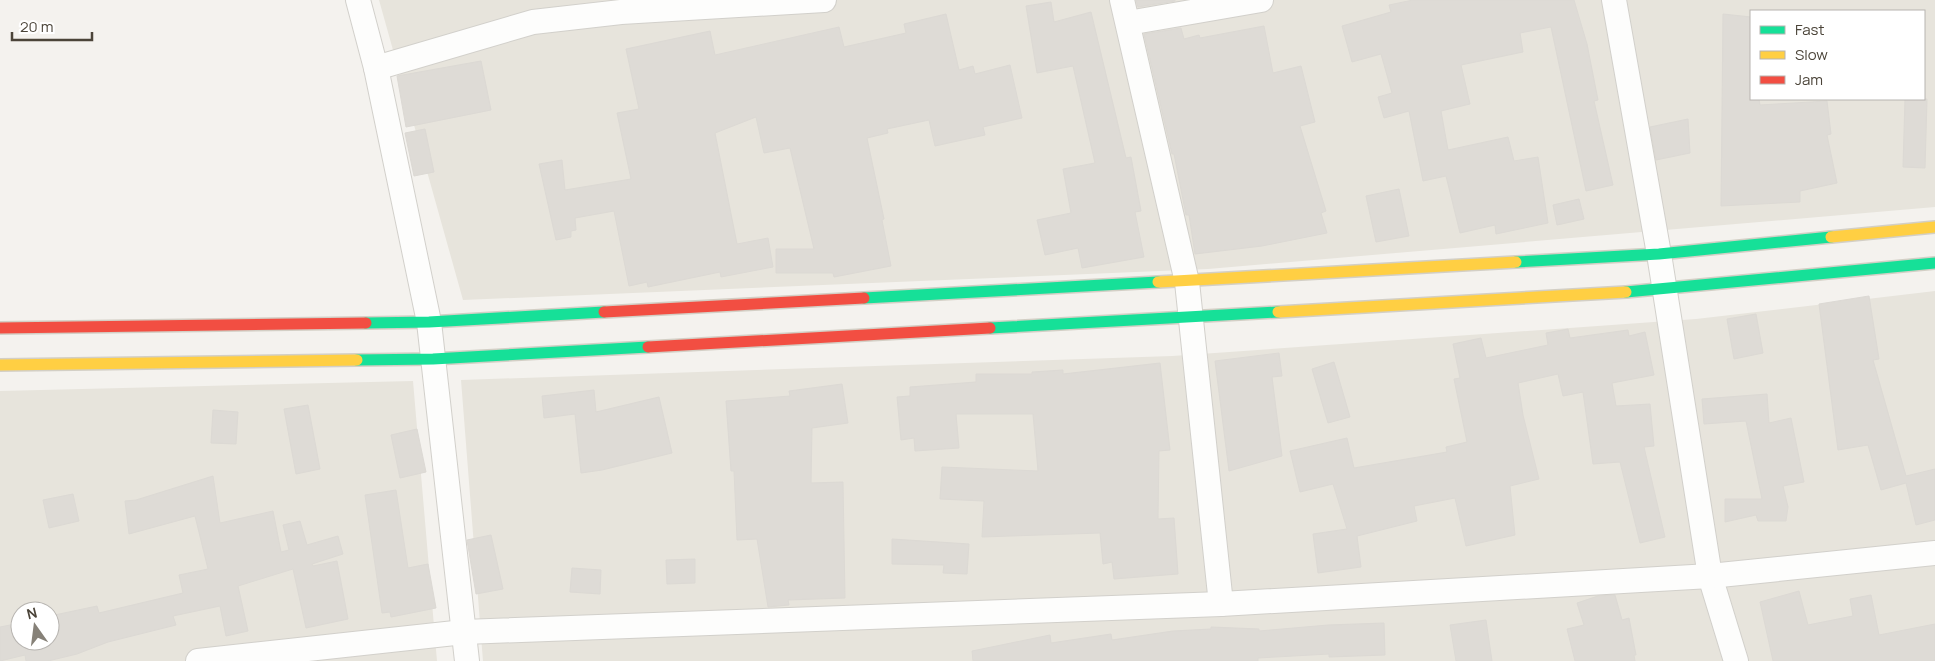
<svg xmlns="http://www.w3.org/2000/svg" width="1935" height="661" font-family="Manrope,sans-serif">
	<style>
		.residential { fill: #e7e4dc; fill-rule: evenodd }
		.building { fill: #dedbd6; stroke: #dcd9d4 }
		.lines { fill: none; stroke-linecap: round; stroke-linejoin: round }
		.street-casing { stroke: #d2d0cb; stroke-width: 26 }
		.fast-casing { stroke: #d3cfc5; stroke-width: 14 }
		.slow-casing { stroke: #d3cfc5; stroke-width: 14 }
		.jam-casing { stroke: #d3cfc5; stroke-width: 14 }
		.street { stroke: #fdfdfc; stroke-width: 24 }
		.fast { stroke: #16e098; stroke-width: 11 }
		.slow { stroke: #ffcf43; stroke-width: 11 }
		.jam { stroke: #f24e42; stroke-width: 11 }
	</style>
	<rect width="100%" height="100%" fill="#f4f2ee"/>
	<g class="residential">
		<path d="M379,0H1935V207L1208,269L463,300ZM1751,11H1924V99H1751Z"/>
		<polygon points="1935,291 1935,661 483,661 461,380 1172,356 1696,319"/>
		<path d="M413,381L437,661H0V391ZM20,611H50V641H20Z"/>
	</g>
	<g class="building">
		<polygon points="1136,0 1175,0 1175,1 1138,7"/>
		<polygon points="1413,0 1574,0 1587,44 1598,100 1594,101 1613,185 1586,191 1551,27 1520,33 1523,52 1461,65 1470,104 1441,111 1448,150 1508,137 1514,161 1538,157 1548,223 1496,234 1495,225 1460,233 1446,176 1423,181 1409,111 1384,118 1378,97 1392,93 1381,54 1352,62 1342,26 1391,12 1389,5"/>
		<polygon points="1051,2 1054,22 1091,12 1126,158 1131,157 1141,211 1135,212 1144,257 1082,268 1078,248 1045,255 1037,220 1071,213 1063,169 1095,163 1073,66 1037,73 1026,6"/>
		<polygon points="946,14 959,70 973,66 975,74 1010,65 1022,118 983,127 985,135 935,146 929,120 887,129 888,133 867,138 884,219 882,220 891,266 834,277 833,273 776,273 776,249 814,249 790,148 764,153 756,117 715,133 737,244 768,238 773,267 721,277 720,272 648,287 647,282 629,286 614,211 575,218 576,230 571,231 571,237 556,240 539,164 562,160 565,190 631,179 617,113 639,109 626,49 710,31 715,55 839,27 844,47 906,33 904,24"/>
		<polygon points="1723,14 1751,17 1751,99 1759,99 1760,105 1827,101 1831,134 1827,135 1837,183 1800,191 1800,202 1721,206"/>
		<polygon points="1264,26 1273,73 1301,66 1315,122 1300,126 1326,211 1321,213 1327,233 1262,246 1195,254 1189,215 1186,215 1174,154 1172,154 1144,34 1181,28 1184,39 1199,35 1200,38"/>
		<polygon points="481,61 491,110 406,127 397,76"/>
		<polygon points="1905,99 1927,99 1925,168 1903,167"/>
		<polygon points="1688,119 1690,153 1656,160 1650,127"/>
		<polygon points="425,129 434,172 414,176 405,133"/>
		<polygon points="1399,189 1409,236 1376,242 1366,196"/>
		<polygon points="1579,199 1584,219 1557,225 1553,205"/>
		<polygon points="1869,296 1879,359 1873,360 1906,476 1935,469 1935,520 1916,525 1906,483 1881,490 1868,445 1838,450 1819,304"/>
		<polygon points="1756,314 1763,353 1734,359 1727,319"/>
		<polygon points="1568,329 1570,338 1628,330 1629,336 1645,332 1654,375 1612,383 1616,406 1650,404 1654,446 1644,447 1665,537 1640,543 1620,462 1593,464 1583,392 1563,396 1558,374 1518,383 1523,415 1539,479 1510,486 1515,535 1466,546 1455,498 1414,506 1417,521 1357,536 1361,567 1318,573 1313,534 1347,529 1333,484 1300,492 1290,451 1347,438 1354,468 1447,452 1446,447 1467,442 1454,379 1460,378 1453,344 1481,338 1486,358 1548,345 1546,333"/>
		<polygon points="1279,353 1282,376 1272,377 1282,456 1229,471 1215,361"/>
		<polygon points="1334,362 1350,417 1328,423 1312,369"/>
		<polygon points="1160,363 1170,450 1159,451 1158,519 1174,518 1178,574 1114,579 1112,562 1103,564 1100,533 982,537 984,501 940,499 942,467 1038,471 1033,414 956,414 959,448 915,451 914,438 901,440 897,397 910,396 910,387 976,382 976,374 1032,374 1032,372 1063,370 1063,374"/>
		<polygon points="842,384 848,423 812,428 811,483 843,482 845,598 788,600 789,605 768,607 757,539 737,540 734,471 731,471 726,401 790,396 789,391"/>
		<polygon points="594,390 596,412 659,397 672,453 602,470 581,473 575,414 544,418 542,396"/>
		<polygon points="1767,394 1769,423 1791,418 1804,482 1783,486 1788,507 1786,521 1758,521 1756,515 1725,522 1725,499 1762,499 1746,421 1704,424 1702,399"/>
		<polygon points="308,405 320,469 296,474 284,409"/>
		<polygon points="213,410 238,412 236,444 211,443"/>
		<polygon points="417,429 426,472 400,478 391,435"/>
		<polygon points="213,476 220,523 273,511 281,552 289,550 283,525 300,521 307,545 338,536 343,554 312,564 313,566 337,561 348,619 306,628 293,569 238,586 248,631 226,636 220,606 173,616 176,625 108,642 77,654 48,661 26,661 25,655 0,661 0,627 20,623 20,641 50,641 50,616 97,606 99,613 183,593 179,575 208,569 195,516 129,534 125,501 136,500"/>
		<polygon points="396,490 408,568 428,564 436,608 391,617 390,612 382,613 365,495"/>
		<polygon points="73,494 79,521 49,528 43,500"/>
		<polygon points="491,535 503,589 476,594 467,540"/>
		<polygon points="892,539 969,544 967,574 943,573 944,565 892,564"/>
		<polygon points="695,559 695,583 667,584 666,560"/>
		<polygon points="572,568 601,570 600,594 570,592"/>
		<polygon points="1799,591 1808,625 1853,616 1850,599 1871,595 1879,635 1935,624 1935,661 1773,661 1760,602"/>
		<polygon points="1615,595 1622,620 1629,618 1636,655 1634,655 1635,661 1575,661 1567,629 1584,625 1577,603 1598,596"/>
		<polygon points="1486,620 1492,661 1456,661 1450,625"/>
		<polygon points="1384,623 1385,655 1329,657 1329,654 1258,658 1258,661 973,661 972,651 1050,635 1051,643 1111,634 1112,640 1173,631 1211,629 1211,627 1259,629 1259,631 1328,625"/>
	</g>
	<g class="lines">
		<g class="street-casing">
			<g id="street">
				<polyline points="358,0 376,68 429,322 467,661"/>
				<polyline points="1122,0 1187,282 1221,604"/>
				<polyline points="1614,0 1659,254 1710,576 1736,661"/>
				<polyline points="1128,23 1261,0"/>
				<polyline points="376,68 533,22 621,12 824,0"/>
				<polyline points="198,661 464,632 1221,604 1710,576 1935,553"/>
			</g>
		</g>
		<g class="fast-casing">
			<g id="fast">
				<polyline points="1516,262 1659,254 1831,237"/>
				<polyline points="1626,292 1935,263"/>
				<polyline points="864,298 1158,282"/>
				<polyline points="366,323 429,322 604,312"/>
				<polyline points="990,328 1278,312"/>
				<polyline points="357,360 433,359 648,347"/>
			</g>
		</g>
		<g class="slow-casing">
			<g id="slow">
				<polyline points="1831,237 1935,227"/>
				<polyline points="1158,282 1516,262"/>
				<polyline points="1278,312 1626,292"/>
				<polyline points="0,365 357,360"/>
			</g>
		</g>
		<g class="jam-casing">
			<g id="jam">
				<polyline points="604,312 864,298"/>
				<polyline points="0,328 366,323"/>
				<polyline points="648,347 990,328"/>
			</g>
		</g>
		<use href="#street" class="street"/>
		<use href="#fast" class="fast"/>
		<use href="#slow" class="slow"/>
		<use href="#jam" class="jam"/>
	</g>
	<rect x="1750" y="10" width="175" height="90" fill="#ffffff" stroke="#b7b4b0"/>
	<rect x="1760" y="26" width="25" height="8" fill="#16e098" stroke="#b7b4b0"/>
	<text x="1795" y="35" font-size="15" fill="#4b4439">Fast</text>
	<rect x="1760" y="51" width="25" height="8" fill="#ffcf43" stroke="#b7b4b0"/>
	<text x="1795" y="60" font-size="15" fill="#4b4439">Slow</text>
	<rect x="1760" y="76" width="25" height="8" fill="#f24e42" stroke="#b7b4b0"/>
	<text x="1795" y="85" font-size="15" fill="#4b4439">Jam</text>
	<g transform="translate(35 626) rotate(346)"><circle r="24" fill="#ffffff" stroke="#b7b4b0"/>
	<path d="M0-4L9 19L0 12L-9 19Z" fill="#868178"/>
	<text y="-8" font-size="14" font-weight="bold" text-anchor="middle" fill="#4b4439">N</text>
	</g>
	<path d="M12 32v8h80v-8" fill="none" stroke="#4b4439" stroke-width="2.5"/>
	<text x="20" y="32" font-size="15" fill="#4b4439" stroke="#ffffff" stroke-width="4" paint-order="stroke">20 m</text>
</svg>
